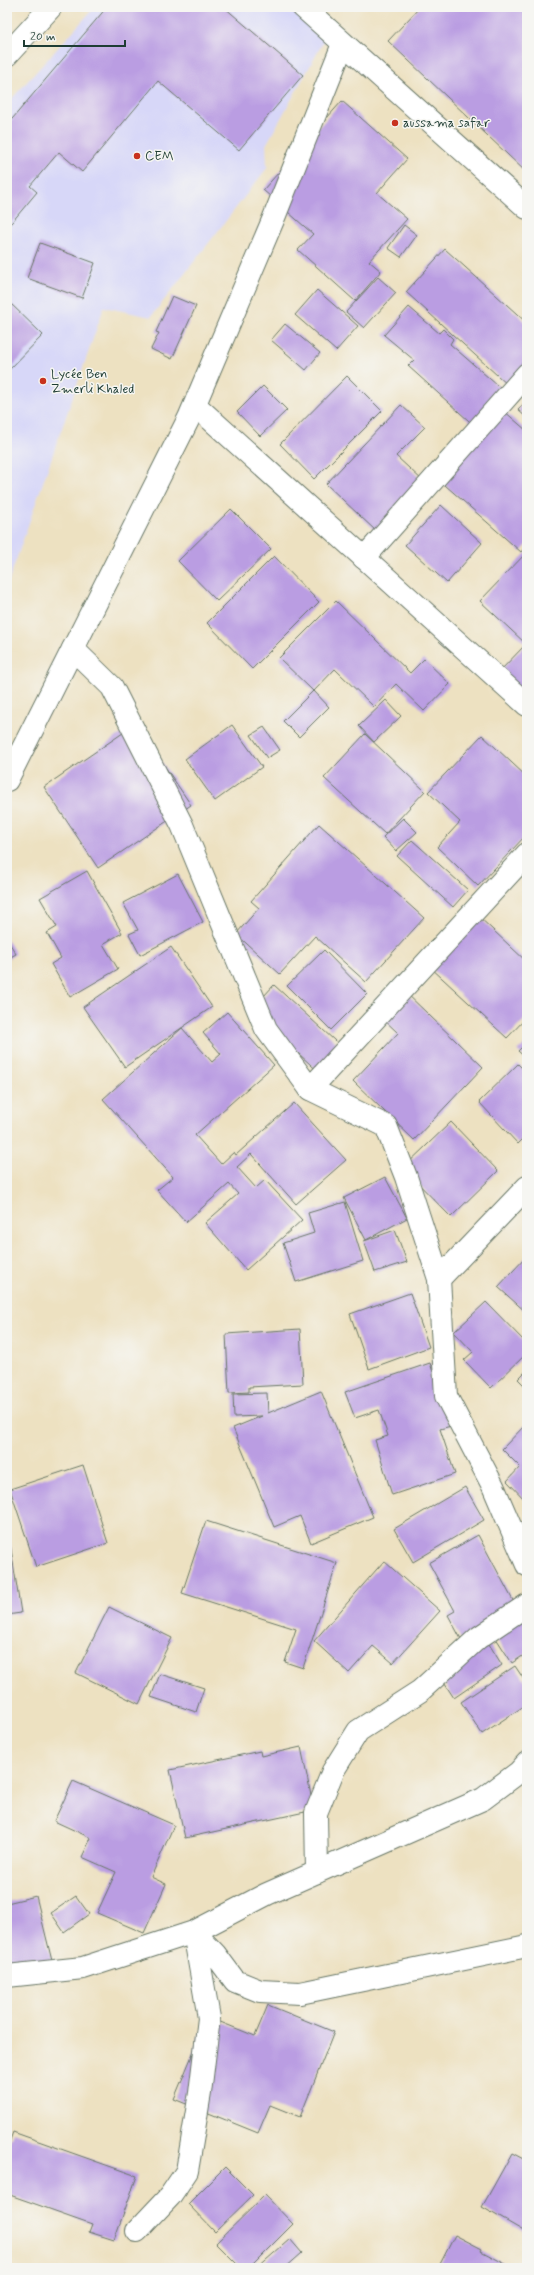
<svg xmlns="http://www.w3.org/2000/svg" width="534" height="2275" font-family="Mynerve,sans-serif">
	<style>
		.built { fill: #d7d7f8 }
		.building { fill: #ba9de2 }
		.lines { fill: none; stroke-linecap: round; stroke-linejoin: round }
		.street-casing { stroke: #677665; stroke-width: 24 }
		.secondary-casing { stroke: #677665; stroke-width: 24 }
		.street { stroke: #fff; stroke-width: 22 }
		.secondary { stroke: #fff; stroke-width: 22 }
		.poi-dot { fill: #c8321e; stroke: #f6f6f2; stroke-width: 1.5 }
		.labels { text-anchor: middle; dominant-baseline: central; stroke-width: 3; stroke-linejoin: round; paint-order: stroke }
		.poi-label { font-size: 13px; fill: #1f3d34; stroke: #f6f6f2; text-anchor: start }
	</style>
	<rect width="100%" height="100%" fill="#f6f6f2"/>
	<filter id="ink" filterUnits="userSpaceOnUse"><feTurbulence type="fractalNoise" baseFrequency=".025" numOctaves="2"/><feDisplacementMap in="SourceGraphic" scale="8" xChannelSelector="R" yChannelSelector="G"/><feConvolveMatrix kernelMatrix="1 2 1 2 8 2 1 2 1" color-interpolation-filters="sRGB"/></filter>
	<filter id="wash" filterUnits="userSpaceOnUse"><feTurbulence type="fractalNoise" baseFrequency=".012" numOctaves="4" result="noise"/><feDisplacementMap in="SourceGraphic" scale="16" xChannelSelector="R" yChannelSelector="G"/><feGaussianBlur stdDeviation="0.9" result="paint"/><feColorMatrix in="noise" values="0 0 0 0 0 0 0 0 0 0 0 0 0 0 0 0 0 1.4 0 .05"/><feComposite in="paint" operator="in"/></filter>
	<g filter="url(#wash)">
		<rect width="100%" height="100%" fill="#ede1c1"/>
		<polygon class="built" points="95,7 290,7 325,39 266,145 267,168 151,317 104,307 7,586 7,104"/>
		<g id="blocks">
			<g class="building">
				<polygon points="107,7 224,7 303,75 239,150 158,81 82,172 59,152 30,186 37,192 7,228 7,125"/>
				<polygon points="420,7 527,7 527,173 388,41"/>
				<polygon points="342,101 407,159 377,193 407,219 369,261 381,271 355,301 298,250 313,234 263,190"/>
				<polygon points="404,225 417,235 401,257 388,248"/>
				<polygon points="40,243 95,263 82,298 27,278"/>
				<polygon points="445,249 527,323 527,367 509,386 406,292"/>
				<polygon points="378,277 396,293 364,328 346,312"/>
				<polygon points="317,290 358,326 336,351 295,315"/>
				<polygon points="172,296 196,306 172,359 151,349 159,333 156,332"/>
				<polygon points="7,300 43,335 7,372"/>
				<polygon points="409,307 439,333 443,329 453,339 450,344 513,399 503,410 527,431 527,545 521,552 437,478 479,430 408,366 414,360 384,335"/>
				<polygon points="285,324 320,353 306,370 271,340"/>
				<polygon points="347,376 382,411 314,479 280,444"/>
				<polygon points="263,386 287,410 260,436 237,412"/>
				<polygon points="527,400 527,418 518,410"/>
				<polygon points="401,405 425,427 396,456 423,481 376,531 326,484"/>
				<polygon points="441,505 482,543 447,583 405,545"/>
				<polygon points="231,509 271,549 217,601 178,561"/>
				<polygon points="527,552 527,698 499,672 526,644 480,601"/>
				<polygon points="274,556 319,602 252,669 207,623"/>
				<polygon points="336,601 410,673 424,659 450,684 424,711 396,684 374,707 335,669 314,691 329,707 299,737 283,721 313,691 279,658"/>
				<polygon points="386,700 401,716 374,742 359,726"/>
				<polygon points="136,724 191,805 98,868 44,787"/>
				<polygon points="232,725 262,767 215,801 185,759"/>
				<polygon points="264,727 280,750 267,758 251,735"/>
				<polygon points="365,734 425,791 385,834 324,778"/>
				<polygon points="482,735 527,777 527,834 478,886 437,847 460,822 428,792"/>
				<polygon points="403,818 417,832 396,851 383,837"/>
				<polygon points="319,824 424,918 366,982 315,936 280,974 236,934 259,908 251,901"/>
				<polygon points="412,840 468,890 453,907 397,856"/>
				<polygon points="87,871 122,933 103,944 118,969 70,997 51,964 61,958 47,933 57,927 40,898"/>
				<polygon points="178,874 203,922 140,955 129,934 138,930 123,903"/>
				<polygon points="477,915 527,962 527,1017 507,1038 430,967"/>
				<polygon points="7,939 16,954 7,959"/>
				<polygon points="171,947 212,1007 125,1067 83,1007"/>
				<polygon points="324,950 367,994 331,1030 287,986"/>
				<polygon points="274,985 346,1051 323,1076 251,1010"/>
				<polygon points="402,989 483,1067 414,1140 353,1081 398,1033 378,1014"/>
				<polygon points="227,1012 274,1065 195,1135 221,1164 234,1152 236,1155 294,1103 346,1160 296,1204 251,1154 237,1167 256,1188 265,1180 302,1220 246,1270 205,1223 238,1194 229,1184 186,1222 157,1190 173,1177 103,1099 182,1028 212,1062 221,1054 203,1033"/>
				<polygon points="527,1042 527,1059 518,1051"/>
				<polygon points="518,1064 527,1073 527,1135 518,1144 479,1102"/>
				<polygon points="451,1122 498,1171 451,1217 403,1168"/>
				<polygon points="385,1177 407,1218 366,1240 344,1198"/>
				<polygon points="345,1202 363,1261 296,1282 283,1243 314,1233 308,1213"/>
				<polygon points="395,1230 407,1262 375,1272 364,1241"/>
				<polygon points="527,1256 527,1313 498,1287"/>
				<polygon points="410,1293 429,1347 369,1369 350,1314"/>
				<polygon points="486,1302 527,1344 527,1353 491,1388 464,1360 473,1352 454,1332"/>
				<polygon points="300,1329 303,1384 249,1387 249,1392 229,1393 226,1334"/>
				<polygon points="430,1363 451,1426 440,1429 455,1474 392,1495 375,1440 388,1436 379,1410 355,1418 345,1392"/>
				<polygon points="527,1370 527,1388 518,1379"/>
				<polygon points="321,1391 373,1517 311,1543 300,1516 274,1527 233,1428 262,1416 234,1417 233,1394 267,1393 268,1413"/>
				<polygon points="527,1423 527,1502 507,1481 520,1467 502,1449"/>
				<polygon points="83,1465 108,1543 36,1567 10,1489"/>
				<polygon points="465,1487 484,1520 413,1562 394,1529"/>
				<polygon points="206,1521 337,1563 303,1668 285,1662 296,1629 182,1593"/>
				<polygon points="7,1524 21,1613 7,1615"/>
				<polygon points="478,1535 517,1608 461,1639 448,1615 455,1611 429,1563"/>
				<polygon points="384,1561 440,1611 393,1663 373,1646 349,1673 314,1641"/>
				<polygon points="109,1607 172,1638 139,1704 76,1673"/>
				<polygon points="523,1617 527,1624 527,1653 512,1663 494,1635"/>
				<polygon points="489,1644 502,1665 454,1698 441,1678"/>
				<polygon points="515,1666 527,1684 527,1704 482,1734 461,1702"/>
				<polygon points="160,1674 204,1688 196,1712 151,1697"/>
				<polygon points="301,1747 314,1810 185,1838 170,1770 260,1751 261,1756"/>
				<polygon points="73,1781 174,1825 151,1877 166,1884 144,1933 97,1913 116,1872 82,1857 91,1838 54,1821"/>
				<polygon points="36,1896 53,1965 7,1977 7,1903"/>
				<polygon points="76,1896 89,1914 64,1932 51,1913"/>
				<polygon points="268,2005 334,2032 300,2117 270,2105 258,2133 174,2099 208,2017 255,2036"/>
				<polygon points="13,2132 137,2176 114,2240 89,2232 92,2224 7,2194 7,2148"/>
				<polygon points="512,2153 527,2161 527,2233 482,2207"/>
				<polygon points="225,2167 253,2195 215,2232 188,2204"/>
				<polygon points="265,2195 293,2224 249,2268 241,2268 216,2243"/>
				<polygon points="455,2235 482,2249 481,2251 513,2268 438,2268"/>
				<polygon points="290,2239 302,2253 285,2268 257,2268"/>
			</g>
		</g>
	</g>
	<g filter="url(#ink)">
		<use href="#blocks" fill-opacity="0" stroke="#677665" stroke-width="1"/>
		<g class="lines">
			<g class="street-casing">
				<g id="street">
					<polyline points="7,55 51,7"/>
					<polyline points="195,405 527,705"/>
					<polyline points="364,558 527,374"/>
					<polyline points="73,649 112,687 182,825 266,1029 310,1089 386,1126 406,1177 439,1279 446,1396 493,1486 527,1565"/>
					<polyline points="310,1089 527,854"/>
					<polyline points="439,1279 527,1187"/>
					<polyline points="317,1872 316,1813 333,1771 358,1731 420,1691 478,1638 527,1605"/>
					<polyline points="7,1976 83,1968 194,1932 267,1894 483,1799 519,1772 527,1763"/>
					<polyline points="137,2231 170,2196 187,2171 200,2093 209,2018 194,1932 215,1954 235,1981 260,1991 300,1993 527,1946"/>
				</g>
			</g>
			<g class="secondary-casing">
				<g id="secondary">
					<polyline points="303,7 527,208"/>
					<polyline points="7,780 189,418 273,220 343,44"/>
				</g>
			</g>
			<use href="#street" class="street"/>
			<use href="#secondary" class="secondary"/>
		</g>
	</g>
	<g class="poi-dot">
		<circle cx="395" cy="123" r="4"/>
		<circle cx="137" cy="156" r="4"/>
		<circle cx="43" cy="381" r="4"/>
	</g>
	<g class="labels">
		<g class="poi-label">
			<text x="403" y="123">aussama safar</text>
			<text x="145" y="156">CEM</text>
			<text x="51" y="374">Lycée Ben<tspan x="51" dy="15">Zmerli Khaled</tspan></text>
		</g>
	</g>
	<rect width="534" height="2275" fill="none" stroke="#f6f6f2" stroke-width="24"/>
	<path d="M24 40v6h101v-6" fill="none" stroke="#1f3d34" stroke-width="2"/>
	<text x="30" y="40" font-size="12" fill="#1f3d34" stroke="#f6f6f2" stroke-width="3" paint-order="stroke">20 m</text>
</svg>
